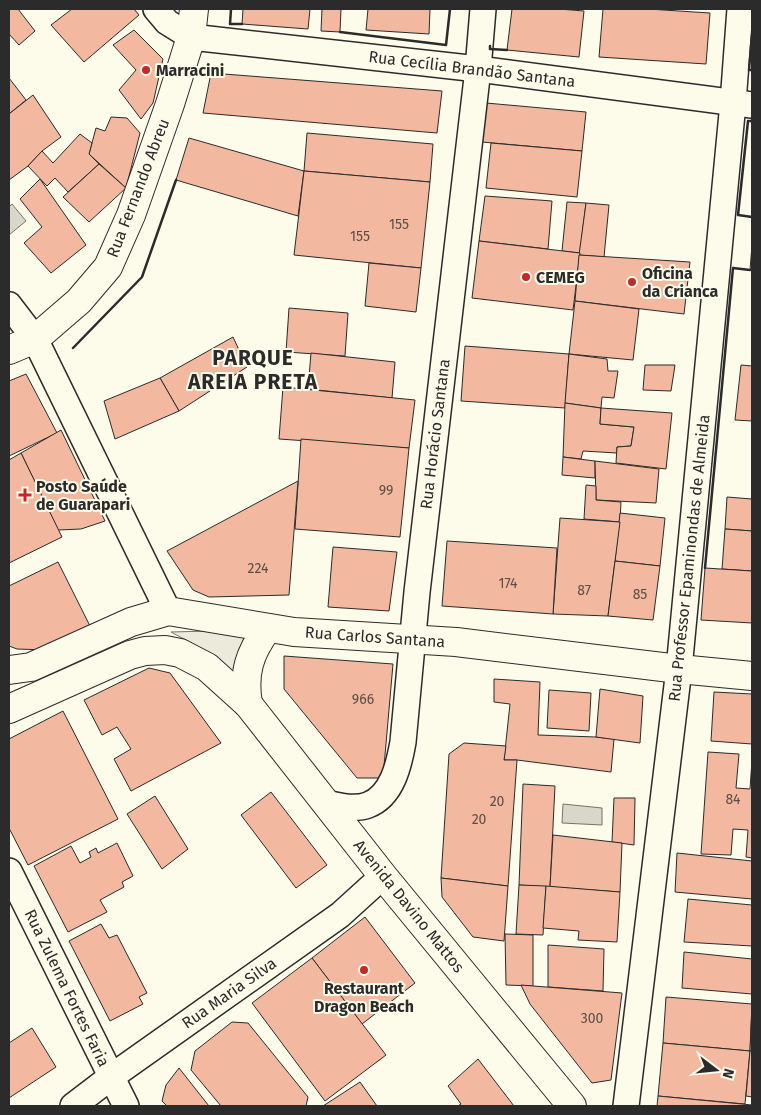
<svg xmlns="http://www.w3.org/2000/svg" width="761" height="1115" font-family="'Fira Sans',sans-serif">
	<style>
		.green { fill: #ecebdb; stroke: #74746e }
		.water { fill: #d8d7c9; stroke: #74746e }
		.building { fill: #f2b8a0; stroke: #2b2b2b }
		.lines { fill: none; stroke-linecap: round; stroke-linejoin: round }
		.street-casing { stroke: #2b2b2b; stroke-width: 28 }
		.secondary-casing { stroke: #2b2b2b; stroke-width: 30 }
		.primary-casing { stroke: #2b2b2b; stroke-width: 30 }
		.street { stroke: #fdfbea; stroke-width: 25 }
		.secondary { stroke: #fdfbea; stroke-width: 28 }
		.primary { stroke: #fdfbea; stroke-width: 28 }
		.wall { stroke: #2b2b2b; stroke-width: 2.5 }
		.poi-dot { fill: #c62828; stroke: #fdfbea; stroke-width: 2 }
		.labels { text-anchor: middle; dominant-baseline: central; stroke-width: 4; stroke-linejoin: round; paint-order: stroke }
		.number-label { font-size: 14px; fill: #5d4e48 }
		.street-label { font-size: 16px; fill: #2b2b2b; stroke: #fdfbea }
		.poi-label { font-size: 16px; font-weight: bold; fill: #2b2b2b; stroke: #fdfbea; text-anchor: start }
		.district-label { font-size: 21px; font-weight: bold; letter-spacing: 1px; fill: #2b2b2b; stroke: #fdfbea }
	</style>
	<rect width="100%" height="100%" fill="#fdfbea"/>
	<polygon class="green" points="209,631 247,638 234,676 214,655 171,632"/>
	<g class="water">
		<polygon points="12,204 26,221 9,235 9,207"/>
		<polygon points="563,804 602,808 602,825 562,823"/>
	</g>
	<g class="building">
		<polygon points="9,9 18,9 35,31 19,45 9,34"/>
		<polygon points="72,9 134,9 139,15 84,62 51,25"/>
		<polygon points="243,9 310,9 308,29 242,24"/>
		<polygon points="322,9 341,9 340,32 321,31"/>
		<polygon points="368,9 430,9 429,34 366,30"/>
		<polygon points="512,9 559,9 584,11 579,57 507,50"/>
		<polygon points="603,9 648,9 710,13 706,64 599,57"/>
		<polygon points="134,30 163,59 153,103 141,119 119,90 136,70 113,45"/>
		<polygon points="211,73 442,91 437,133 203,113"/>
		<polygon points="9,78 26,100 9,114"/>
		<polygon points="33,95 61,137 42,151 28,166 9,180 9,114"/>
		<polygon points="486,103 586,112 582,151 482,142"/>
		<polygon points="111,117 127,118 140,133 126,188 89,154 96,128 105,131"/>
		<polygon points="307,133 433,144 430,182 304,171"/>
		<polygon points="80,134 92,143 89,154 99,164 68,192 55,178 47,186 28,166 42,151 53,163"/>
		<polygon points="189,138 304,171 298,216 176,180"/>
		<polygon points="491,143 582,151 577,197 486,188"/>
		<polygon points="99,164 126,188 89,222 63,197"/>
		<polygon points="304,171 430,182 421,268 294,255"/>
		<polygon points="40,179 86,245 51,273 24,243 42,227 20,199"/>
		<polygon points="485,196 552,201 548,249 479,241"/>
		<polygon points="567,202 586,203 580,253 562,251"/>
		<polygon points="586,203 609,205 604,257 579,255"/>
		<polygon points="479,241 580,253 573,310 472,298"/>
		<polygon points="752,245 752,271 750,270"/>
		<polygon points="579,255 690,262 684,314 575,301"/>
		<polygon points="369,263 421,268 416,312 365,306"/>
		<polygon points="575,301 639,309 633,360 569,354"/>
		<polygon points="289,308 348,313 345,356 286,352"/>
		<polygon points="233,337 247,367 179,411 160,378"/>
		<polygon points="465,346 569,354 565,408 461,401"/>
		<polygon points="311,353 395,362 392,398 308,389"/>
		<polygon points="569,354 607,359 608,371 618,371 614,398 602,397 601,408 565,403"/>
		<polygon points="645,365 675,365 671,391 643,390"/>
		<polygon points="741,365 752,366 752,421 735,420"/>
		<polygon points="26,374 57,433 9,456 9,381"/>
		<polygon points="160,378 179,411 115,439 104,401"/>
		<polygon points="283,387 415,400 409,448 279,439"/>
		<polygon points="565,403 601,408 600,424 634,427 631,446 617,447 617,453 583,451 581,459 563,457"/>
		<polygon points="601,408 672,413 666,469 616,463 617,447 631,446 634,427 600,424"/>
		<polygon points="61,430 105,521 81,529 58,530 21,453"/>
		<polygon points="301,439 409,448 400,537 295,529"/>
		<polygon points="21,453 62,537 9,563 9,460"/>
		<polygon points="563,457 595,461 595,478 562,475"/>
		<polygon points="595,461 659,469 656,503 596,500"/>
		<polygon points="298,481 289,595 209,597 193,590 167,551"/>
		<polygon points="586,485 596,486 596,500 621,502 620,522 584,519"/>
		<polygon points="727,497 752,499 752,531 725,529"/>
		<polygon points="620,513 665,518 660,566 615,561"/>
		<polygon points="560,518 620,522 608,616 553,614"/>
		<polygon points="725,529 752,531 752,571 722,569"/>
		<polygon points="447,541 557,548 553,614 442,606"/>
		<polygon points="333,547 397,552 389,611 328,607"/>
		<polygon points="615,561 660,566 653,620 608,616"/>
		<polygon points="58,562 92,630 46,650 17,649 9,646 9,586"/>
		<polygon points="705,568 752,571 752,623 701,620"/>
		<polygon points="284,656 393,664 383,778 357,778 284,689"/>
		<polygon points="149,668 170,673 221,743 131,791 114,759 131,749 117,727 102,735 84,700"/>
		<polygon points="494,679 540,682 538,735 596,737 614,739 611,772 517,760 504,760 510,704 494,702"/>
		<polygon points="600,689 643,696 640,743 596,737"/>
		<polygon points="549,690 591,693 589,731 547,728"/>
		<polygon points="714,692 752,694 752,744 711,741"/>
		<polygon points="63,711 118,819 28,865 9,828 9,739"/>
		<polygon points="464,743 506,746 504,760 517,760 508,886 441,878 449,754"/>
		<polygon points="708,752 739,754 736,788 750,789 752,760 752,858 746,857 748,830 733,829 731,855 701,854"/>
		<polygon points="523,784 555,786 550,887 519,885"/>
		<polygon points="271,792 327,865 296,888 241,815"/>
		<polygon points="155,796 188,849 162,869 127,814"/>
		<polygon points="614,798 635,798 634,845 612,842"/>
		<polygon points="553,835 622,843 620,892 550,887"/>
		<polygon points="117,843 133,876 122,882 124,887 100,900 107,912 68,932 34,866 71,846 80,863 91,857 89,852 96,848 98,853"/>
		<polygon points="677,853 752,861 752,899 675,892"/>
		<polygon points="441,878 508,886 504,941 473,937 442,897"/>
		<polygon points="519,885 546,886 543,935 516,934"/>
		<polygon points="546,886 620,892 617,942 578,940 579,931 543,928"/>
		<polygon points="688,899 752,905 752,946 684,942"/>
		<polygon points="365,917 415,983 362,1024 312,958"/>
		<polygon points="101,924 109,938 117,935 147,993 139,997 143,1004 110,1021 69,941"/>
		<polygon points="505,934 533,935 533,986 506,985"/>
		<polygon points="548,945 604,949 603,991 548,987"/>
		<polygon points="684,952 752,959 752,994 682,988"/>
		<polygon points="312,958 386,1055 325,1101 252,1003"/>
		<polygon points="521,985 622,993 611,1080 592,1083 530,1004"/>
		<polygon points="666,997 752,1004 750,1051 663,1043"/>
		<polygon points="752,1004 752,1051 750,1051"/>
		<polygon points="232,1022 248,1023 308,1097 306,1106 221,1106 191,1070 195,1051"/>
		<polygon points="32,1028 56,1067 9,1098 9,1043"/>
		<polygon points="663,1043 750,1051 745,1104 658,1096"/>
		<polygon points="750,1051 752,1051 752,1097 746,1096"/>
		<polygon points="478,1059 514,1106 458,1106 461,1104 448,1086"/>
		<polygon points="179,1068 209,1106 167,1106 162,1101 166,1085"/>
		<polygon points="360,1082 377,1106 323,1106"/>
		<polygon points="658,1096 752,1105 752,1106 657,1106"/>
	</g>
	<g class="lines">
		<g class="street-casing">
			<g id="street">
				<polyline points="156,9 167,22 191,37 478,69 752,105"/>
				<polyline points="9,305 35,339 168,611"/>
				<path d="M326,803C339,806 355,810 368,805C392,796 399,765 403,742L417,592L478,69L483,9"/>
				<polyline points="9,871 126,1106"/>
				<polyline points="73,1106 111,1077 340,915 383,876"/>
				<polyline points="626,1106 679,669 733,103 740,9"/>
			</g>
		</g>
		<g class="secondary-casing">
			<polyline id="secondary" points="9,350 35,339 79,301 108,267 131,215 170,104 191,37 194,9"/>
		</g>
		<g class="primary-casing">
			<g id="primary">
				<polyline points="9,670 31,667 131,622 168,611 294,632 456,642 679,669 752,676"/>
				<path d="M248,704C243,673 249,653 268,628"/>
				<polyline points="9,709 130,655 145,651 165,650 180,653 207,667 248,704 383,876 572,1106"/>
			</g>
		</g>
		<use href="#street" class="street"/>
		<use href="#secondary" class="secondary"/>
		<use href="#primary" class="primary"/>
		<g class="wall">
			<polyline points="231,9 230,24 242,24"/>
			<polyline points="340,32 446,45 450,9"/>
			<polyline points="752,35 749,70 752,70"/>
			<polyline points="490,46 490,49 507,50"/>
			<polyline points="752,121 748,121 738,215 752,217"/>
			<polyline points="73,348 142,277 176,180"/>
			<polyline points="705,568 733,268 750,270"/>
		</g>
	</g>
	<g class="poi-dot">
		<circle cx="146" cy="70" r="5"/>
		<circle cx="526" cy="277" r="5"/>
		<circle cx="632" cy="282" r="5"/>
		<path d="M22.5 487.5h5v5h5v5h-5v5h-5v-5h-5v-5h5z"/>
		<circle cx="364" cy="970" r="5"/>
	</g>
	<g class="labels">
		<g class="number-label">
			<text x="399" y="224">155</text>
			<text x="360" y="236">155</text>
			<text x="386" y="490">99</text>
			<text x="258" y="568">224</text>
			<text x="508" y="583">174</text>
			<text x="584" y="590">87</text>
			<text x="640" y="594">85</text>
			<text x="363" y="699">966</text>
			<text x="733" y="799">84</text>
			<text x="497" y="801">20</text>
			<text x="479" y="819">20</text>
			<text x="592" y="1018">300</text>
		</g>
		<g class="street-label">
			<text transform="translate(472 69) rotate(7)">Rua Cecília Brandão Santana</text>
			<text transform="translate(138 188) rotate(-69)">Rua Fernando Abreu</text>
			<text transform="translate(435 434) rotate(-83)">Rua Horácio Santana</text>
			<text transform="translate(689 558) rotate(-84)">Rua Professor Epaminondas de Almeida</text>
			<text transform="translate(375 637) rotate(4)">Rua Carlos Santana</text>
			<text transform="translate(409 906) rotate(51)">Avenida Davino Mattos</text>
			<text transform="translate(67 988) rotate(64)">Rua Zulema Fortes Faria</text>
			<text transform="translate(229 993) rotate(-35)">Rua Maria Silva</text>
		</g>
		<g class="poi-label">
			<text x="156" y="70">Marracini</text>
			<text x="642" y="273">Oficina<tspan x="642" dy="18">da Crianca</tspan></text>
			<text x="536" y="277">CEMEG</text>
			<text x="36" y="486">Posto Saúde<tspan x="36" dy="18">de Guarapari</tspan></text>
			<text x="364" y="988" text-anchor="middle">Restaurant<tspan x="364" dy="18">Dragon Beach</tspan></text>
		</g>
		<g class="district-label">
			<text x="253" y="358">PARQUE<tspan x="253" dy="24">AREIA PRETA</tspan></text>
		</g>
	</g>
	<rect width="761" height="1115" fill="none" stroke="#2b2b2b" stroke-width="20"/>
	<g transform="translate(716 1070) rotate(106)" stroke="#fdfbea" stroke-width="4" paint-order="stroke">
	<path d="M0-4L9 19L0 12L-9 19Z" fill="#2b2b2b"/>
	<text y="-8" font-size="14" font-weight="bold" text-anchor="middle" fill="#2b2b2b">N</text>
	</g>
</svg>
